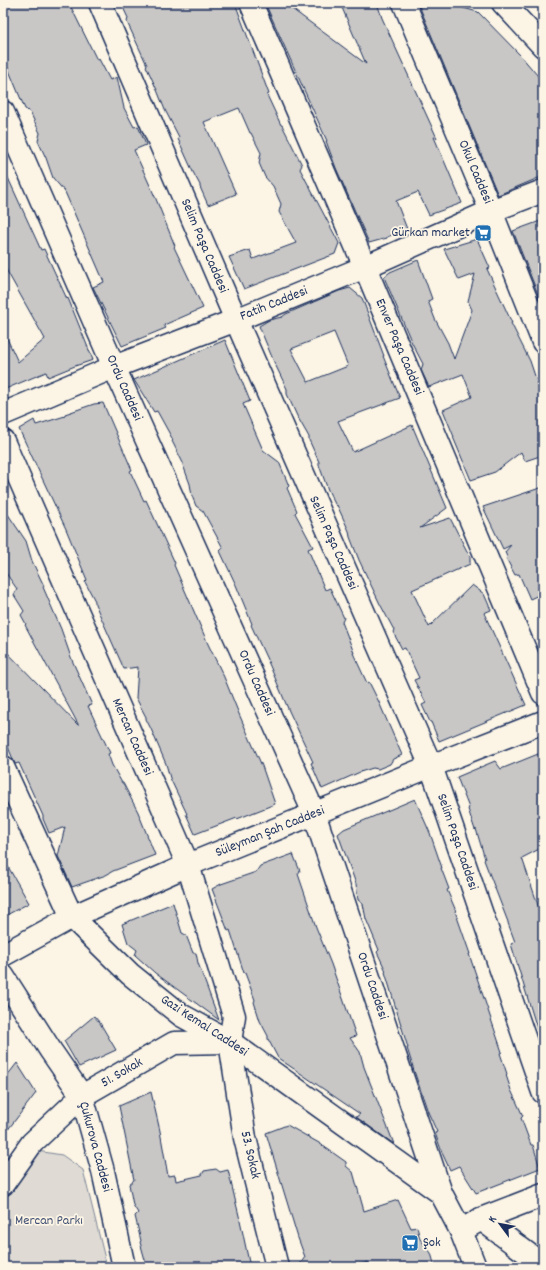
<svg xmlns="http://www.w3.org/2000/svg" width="546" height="1270" font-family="Dekko,sans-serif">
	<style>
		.green { fill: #dfdbd4; stroke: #7d8599 }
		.building { fill: #c8c7c6; stroke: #1b2f5e; fill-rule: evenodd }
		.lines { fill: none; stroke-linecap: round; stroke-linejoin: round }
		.street-casing { stroke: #1b2f5e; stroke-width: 25 }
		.secondary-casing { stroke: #1b2f5e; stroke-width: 25 }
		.street { stroke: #fcf5e5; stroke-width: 22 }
		.secondary { stroke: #fcf5e5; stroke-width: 22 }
		.labels { text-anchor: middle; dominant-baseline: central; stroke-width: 3.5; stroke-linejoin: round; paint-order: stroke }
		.street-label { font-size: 14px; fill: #1b2f5e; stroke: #fcf5e5 }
		.poi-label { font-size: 14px; fill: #1b2f5e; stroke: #fcf5e5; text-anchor: end }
		.park-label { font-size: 14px; fill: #425176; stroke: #fcf5e5 }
	</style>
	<rect width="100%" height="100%" fill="#fcf5e5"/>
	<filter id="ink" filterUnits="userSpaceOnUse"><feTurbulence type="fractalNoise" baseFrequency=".025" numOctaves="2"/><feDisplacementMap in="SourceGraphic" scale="8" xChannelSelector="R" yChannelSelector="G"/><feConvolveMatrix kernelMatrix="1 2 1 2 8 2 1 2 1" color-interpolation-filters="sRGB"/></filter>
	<g filter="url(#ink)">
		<polygon class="green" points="37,1151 62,1155 83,1170 107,1267 3,1267 3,1200"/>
		<g class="building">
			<polygon points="3,3 69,3 97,60 99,59 110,80 117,77 124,108 134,127 138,126 146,145 134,150 156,199 175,246 174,247 203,308 164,325 166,328 122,346 93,287 104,282 65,192 53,178 46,158 38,141 40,133 30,112 25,109 5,61 3,59"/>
			<polygon points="121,3 235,3 269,94 267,95 281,125 282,125 302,165 300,169 339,243 335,254 244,289 229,257 250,250 253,259 296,243 279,212 281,204 273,186 265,177 259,163 261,153 251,133 250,133 239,108 204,122 236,194 208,205 200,187 200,185 193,172 178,139 179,137 165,110 157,90 146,66 147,65 127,22 128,18"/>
			<polygon points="265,3 284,3 366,64 340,3 377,3 382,18 437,138 434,137 462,203 429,215 418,192 396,201 407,229 387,237 387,238 369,243 336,168 326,141 327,141"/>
			<polygon points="418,3 454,3 456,6 478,12 521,56 543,82 543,176 498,195"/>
			<polygon points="3,167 41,250 44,249 67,299 68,298 93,360 75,366 48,377 46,372 3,390 3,330 18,362 45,339 3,264"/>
			<polygon points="543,220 543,307 513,231"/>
			<polygon points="477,239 490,268 487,269 512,323 511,323 530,361 537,382 543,396 543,455 525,461 521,452 495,472 471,480 453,437 454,437 443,410 472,397 463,374 429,387 421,370 423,364 412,343 384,277 390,272 418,260 432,299 428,301 435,319 448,343 454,359 472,310 468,301 475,274 459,280 444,249"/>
			<path d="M350,288L362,298L384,356H383L400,398L338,421L353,452L412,425L447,508L420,528L450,518L470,557V564L412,590L429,627L472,585L484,594L491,610L484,613L526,705L439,741L431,722H430L422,705L426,703L414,680L419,678L405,648L402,649L393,632L394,630L380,604L359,560L350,537L349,531L337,505L336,506L328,490L319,465V462L309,440V437L297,416L287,394V389L274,362L259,326L269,320L282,317L286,314L339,291ZM334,332L348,366L308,382L291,349Z"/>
			<polygon points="225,340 250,401 243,404 263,450 279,462 289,486 287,488 297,511 295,513 313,547 308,549 325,590 330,588 344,618 342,622 354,653 353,653 367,683 369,682 378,700 402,755 393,759 390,764 378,769 373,768 360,772 322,789 311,763 313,762 289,711 270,666 251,625 252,624 236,585 220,551 223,548 203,511 196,506 192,496 190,484 183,465 183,463 172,441 173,440 157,411 154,412 134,380"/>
			<polygon points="103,403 132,470 130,471 144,501 146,500 175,563 174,565 208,644 224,677 239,714 262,766 275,804 237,819 237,818 195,834 186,814 187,814 170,778 166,764 151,729 146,719 146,717 136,698 138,667 124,669 95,604 95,601 85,582 87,580 66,529 19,429 34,420 36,425 65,416 65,414 94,404"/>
			<polygon points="543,487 543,593 530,599 519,574 515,575 506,558 507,557 505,552 511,545 503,549 483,507"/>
			<polygon points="3,507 26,541 32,561 44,586 43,587 61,629 72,660 92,705 88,706 110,753 108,754 112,765 122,783 123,783 138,812 155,855 113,871 106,875 72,887 58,856 65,827 49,833 43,819 43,816 19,763 15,764 3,735 3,648 78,725 78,724 25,625 26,624 21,615 24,611 14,595 17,589 3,569"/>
			<polygon points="543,752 543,847 522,858 543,920 543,1035 539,1035 511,944 515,942 508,923 508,922 484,860 485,859 476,829 475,830 468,809 469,808 457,777 495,761 501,769"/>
			<polygon points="415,799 430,833 442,868 441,868 449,889 447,890 456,911 455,911 470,954 469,954 497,1037 502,1052 500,1053 507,1074 506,1075 511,1090 523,1116 521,1118 531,1145 533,1145 540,1168 476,1193 459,1166 450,1170 443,1155 435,1133 437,1132 428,1112 413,1068 413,1067 407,1048 408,1048 385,972 386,971 377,952 379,950 366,919 363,904 358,900 356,884 338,834 344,829"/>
			<polygon points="293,854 300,871 298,874 316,927 331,964 356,1036 350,1038 360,1052 364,1067 394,1144 356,1117 360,1114 278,1058 268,1039 268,1036 260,1021 254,1002 255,1000 245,973 244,973 230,930 228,931 212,889 221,884 256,872 260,866"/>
			<polygon points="3,858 29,903 3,917"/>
			<polygon points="173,903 182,933 186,935 193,953 196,953 198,963 219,1020 155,973 135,955 137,950 128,943 122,924"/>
			<polygon points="94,1016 100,1023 116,1050 79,1067 64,1041"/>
			<polygon points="17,1063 36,1093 3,1136 3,1081"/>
			<polygon points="151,1092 160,1131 168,1176 175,1175 176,1181 202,1175 204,1171 216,1169 220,1172 228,1170 240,1220 250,1267 147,1267 140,1242 141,1241 135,1216 138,1213 133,1205 129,1184 134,1180 119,1106"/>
			<polygon points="287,1125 319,1143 346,1162 346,1166 353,1172 364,1211 398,1200 411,1228 417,1227 420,1239 431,1253 435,1267 369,1267 368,1262 351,1267 298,1267 305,1257 298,1238 266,1133"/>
		</g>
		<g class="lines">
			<g class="street-casing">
				<g id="street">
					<polyline points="100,3 236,320 431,766 543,1092"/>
					<polyline points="251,3 365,267 543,693"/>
					<polyline points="404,3 491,211 543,342"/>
					<polyline points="3,441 188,865 234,1016 230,1042 245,1138 277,1267"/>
					<polyline points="3,767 72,917 130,974 181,1015 230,1042 441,1193"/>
					<polyline points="3,976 51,1051 82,1096 103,1171 124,1267"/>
					<polyline points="3,1184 32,1143 82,1096 174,1043 229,1042"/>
					<polyline points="481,1219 543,1265"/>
					<polyline points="461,1231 481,1219 543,1195"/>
				</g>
			</g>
			<g class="secondary-casing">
				<g id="secondary">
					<polyline points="503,3 543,46"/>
					<polyline points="3,112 114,367 314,813 441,1193 461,1231 475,1267"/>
					<polyline points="3,414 114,367 236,320 365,267 491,211 543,191"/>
					<polyline points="3,955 72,917 188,865 431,766 543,722"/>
				</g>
			</g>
			<use href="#street" class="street"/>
			<use href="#secondary" class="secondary"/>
		</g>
	</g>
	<defs>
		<g id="supermarket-square" transform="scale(0.9)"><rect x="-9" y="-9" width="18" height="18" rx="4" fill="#1f6fb2" stroke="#fcf5e5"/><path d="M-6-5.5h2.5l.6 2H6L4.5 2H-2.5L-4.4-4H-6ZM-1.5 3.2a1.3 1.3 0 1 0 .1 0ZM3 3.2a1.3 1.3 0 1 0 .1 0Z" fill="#fff"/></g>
	</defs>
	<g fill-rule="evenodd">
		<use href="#supermarket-square" x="483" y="233"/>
		<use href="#supermarket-square" x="410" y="1243"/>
	</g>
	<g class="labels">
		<g class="street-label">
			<text transform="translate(475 172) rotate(67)">Okul Caddesi</text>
			<text transform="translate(204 246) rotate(67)">Selim Paşa Caddesi</text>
			<text transform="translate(274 304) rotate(-22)">Fatih Caddesi</text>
			<text transform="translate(399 347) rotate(67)">Enver Paşa Caddesi</text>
			<text transform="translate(124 388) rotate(66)">Ordu Caddesi</text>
			<text transform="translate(333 543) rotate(66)">Selim Paşa Caddesi</text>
			<text transform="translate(256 683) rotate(66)">Ordu Caddesi</text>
			<text transform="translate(132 737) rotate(66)">Mercan Caddesi</text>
			<text transform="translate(270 832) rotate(-22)">Süleyman Şah Caddesi</text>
			<text transform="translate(457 842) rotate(71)">Selim Paşa Caddesi</text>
			<text transform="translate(372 986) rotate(71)">Ordu Caddesi</text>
			<text transform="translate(204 1026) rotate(33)">Gazi Kemal Caddesi</text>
			<text transform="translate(122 1073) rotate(-30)">51. Sokak</text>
			<text transform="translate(95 1147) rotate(75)">Çukurova Caddesi</text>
			<text transform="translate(250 1155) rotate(77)">53. Sokak</text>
		</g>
		<g class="poi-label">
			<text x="470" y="233">Gürkan market</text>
			<text x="423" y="1243" text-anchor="start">Şok</text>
		</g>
		<g class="park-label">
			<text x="49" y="1221">Mercan Parkı</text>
		</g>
	</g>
	<rect width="546" height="1270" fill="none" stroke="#fcf5e5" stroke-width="16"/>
	<rect x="8" y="8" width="530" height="1254" fill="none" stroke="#1b2f5e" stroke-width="1.5" filter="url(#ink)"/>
	<g transform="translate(500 1224) rotate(302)" stroke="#fcf5e5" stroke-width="3" paint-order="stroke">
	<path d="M0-3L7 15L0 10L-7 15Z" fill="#1b2f5e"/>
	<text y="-6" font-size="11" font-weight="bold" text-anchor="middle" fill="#1b2f5e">K</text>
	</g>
</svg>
